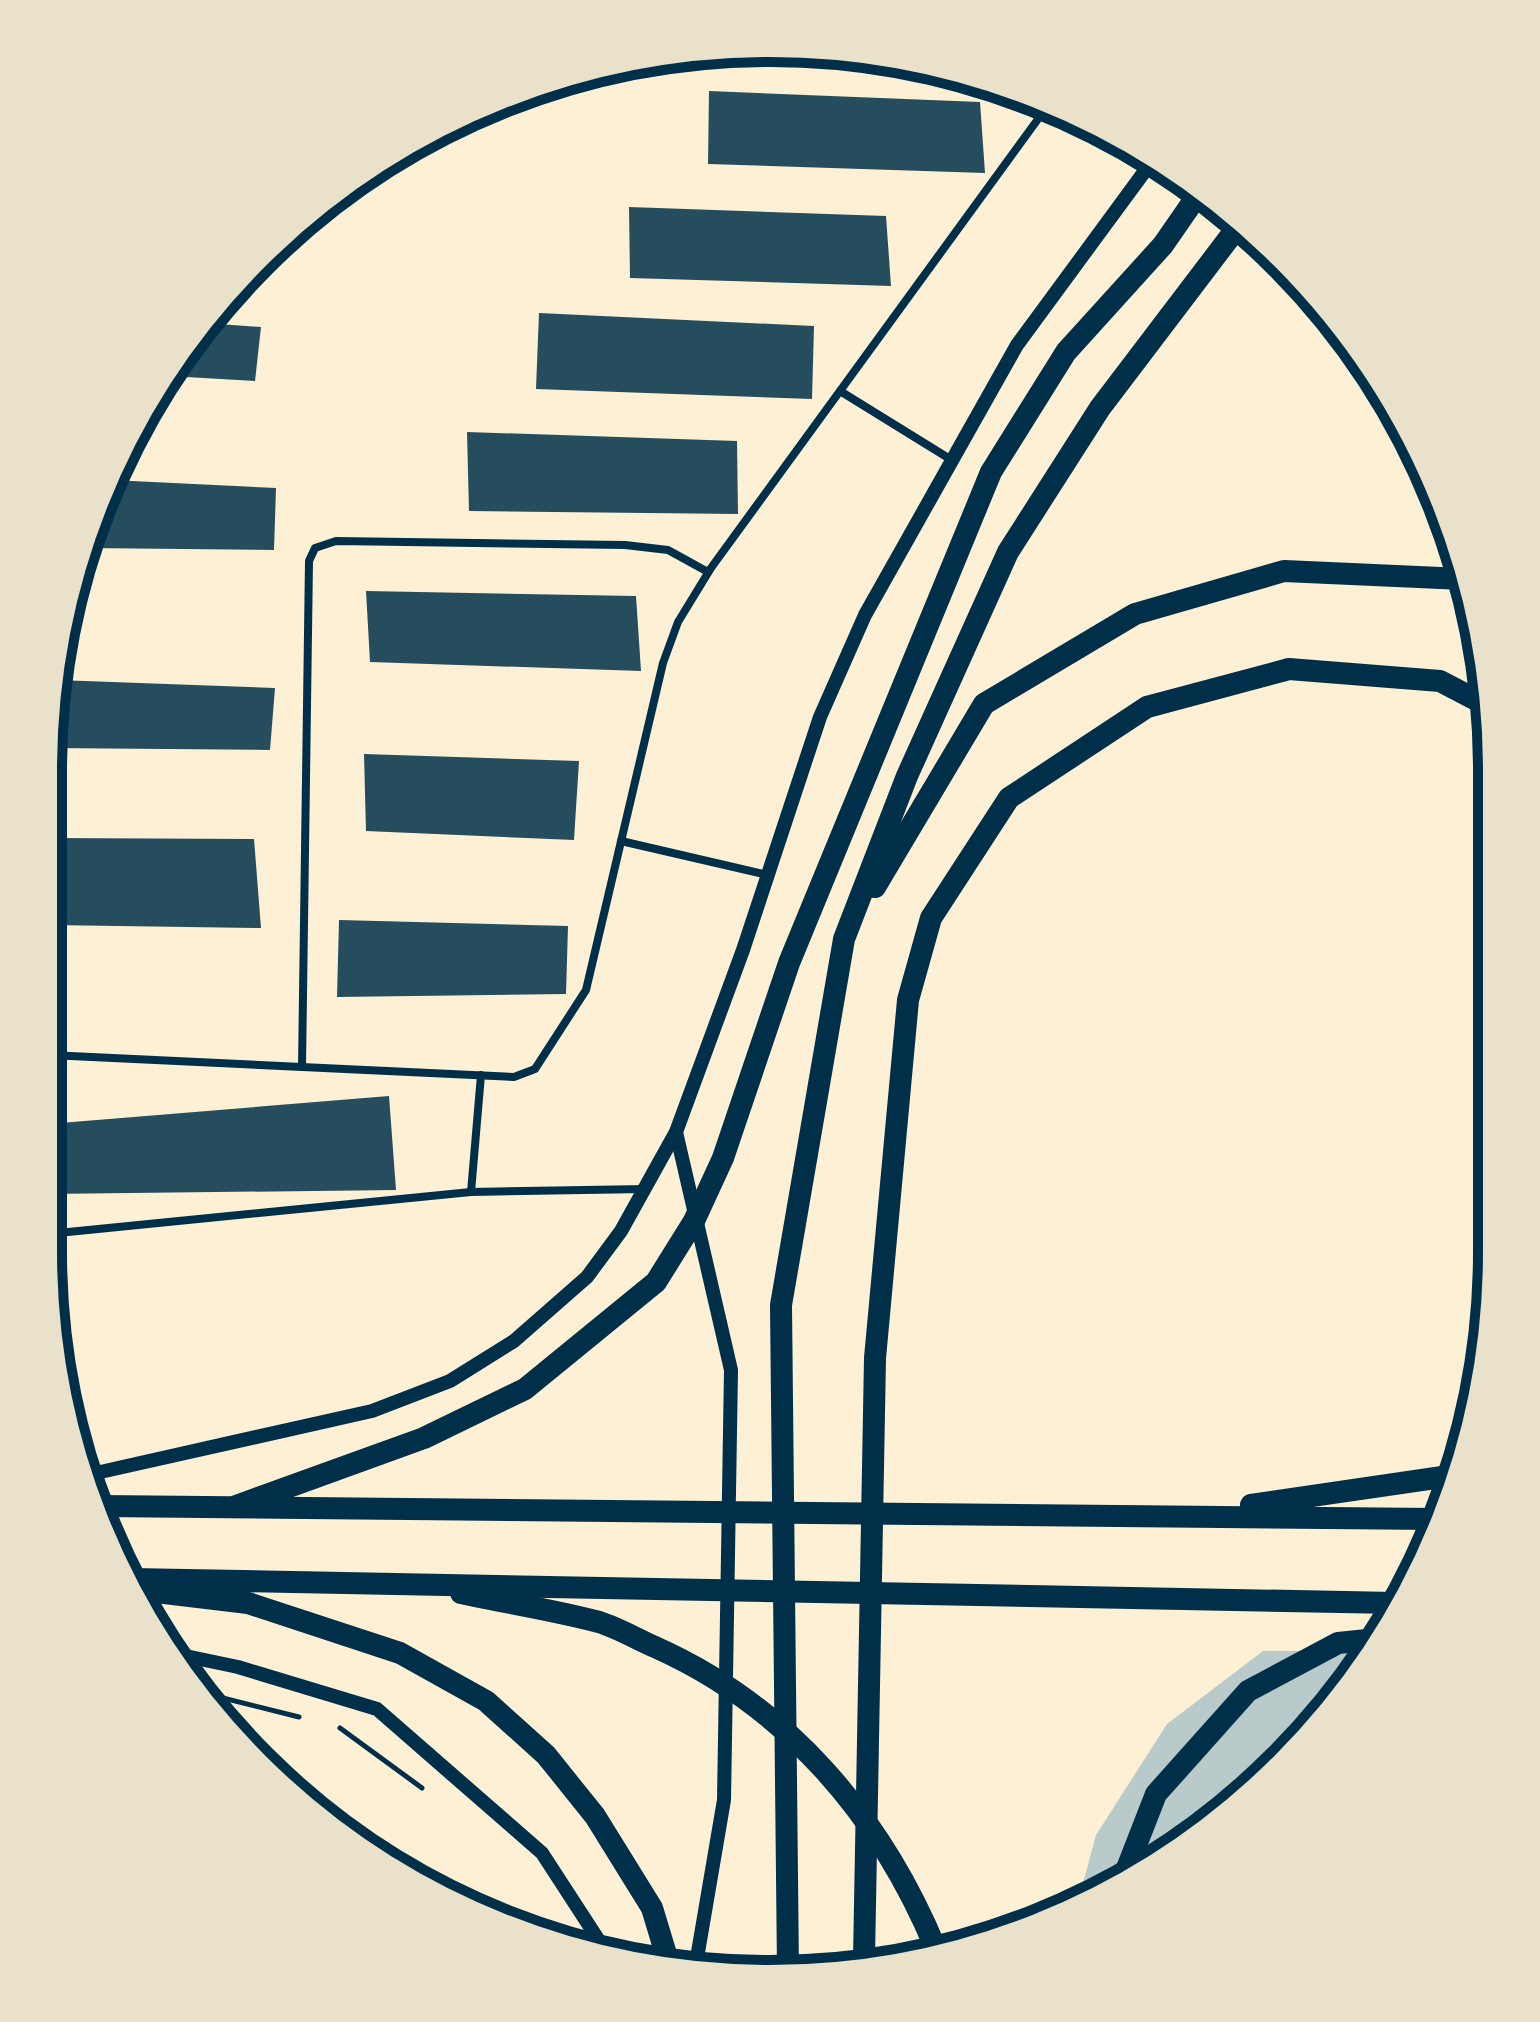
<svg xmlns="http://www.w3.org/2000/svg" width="1540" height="2022" font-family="'Space Grotesk',sans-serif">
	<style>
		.green { fill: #b9caca }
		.building { fill: #264d5e }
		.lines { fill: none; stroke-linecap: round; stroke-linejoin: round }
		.path { stroke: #003049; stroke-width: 5 }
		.minor { stroke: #003049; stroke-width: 8 }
		.tertiary { stroke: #003049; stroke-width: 14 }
		.trunk { stroke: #003049; stroke-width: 22 }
		.rim { fill: none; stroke: #003049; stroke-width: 10 }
	</style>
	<rect width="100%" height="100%" fill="#fdf0d5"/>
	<polygon class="green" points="1263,1651 1372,1651 1281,1762 1171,1853 1079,1898 1096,1835 1167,1724"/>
	<g class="building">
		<polygon points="768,48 883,59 883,61 769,60"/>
		<polygon points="709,91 980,102 985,173 708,164"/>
		<polygon points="629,207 886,216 891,286 630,278"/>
		<polygon points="539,313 814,326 812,399 536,389"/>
		<polygon points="205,323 261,327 255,381 169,376"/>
		<polygon points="467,432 737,441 738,514 469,511"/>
		<polygon points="111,480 276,488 274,550 86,548"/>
		<polygon points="366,591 636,596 641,671 370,662"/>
		<polygon points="57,680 275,688 270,750 49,748"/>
		<polygon points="364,754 579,761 574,840 366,831"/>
		<polygon points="49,838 254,839 261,928 49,925"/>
		<polygon points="339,920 568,926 566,994 337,997"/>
		<polygon points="389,1096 396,1190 48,1194 48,1124"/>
	</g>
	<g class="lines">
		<g class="path">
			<polyline points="207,1694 299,1717"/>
			<polyline points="340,1728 422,1788"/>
		</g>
		<g class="minor">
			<polyline points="840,391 950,459"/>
			<polyline points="621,841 768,875"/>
			<polyline points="49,1055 514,1077 535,1069 586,990 663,663 678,622 711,568 1049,104"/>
			<polyline points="302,1067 309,561 315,548 336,541 625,545 668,550 708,572"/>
			<polyline points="471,1192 481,1075"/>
			<polyline points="48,1234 471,1192 645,1189"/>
		</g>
		<g class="tertiary">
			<polyline points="676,1132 731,1370 724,1800 696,1964"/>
			<polyline points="87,1475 372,1411 450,1381 514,1341 587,1277 621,1231 676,1132 743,950 820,717 865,615 1017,345 1153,160"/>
			<polyline points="176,1654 238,1667 377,1709 542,1853 607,1953"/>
		</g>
		<g class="trunk">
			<polyline points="875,887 984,704 1135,614 1284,571 1463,579"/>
			<polyline points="1251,1505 1456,1475"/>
			<polyline points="100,1506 1436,1519"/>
			<polyline points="236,1506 424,1438 525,1389 656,1282 694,1221 723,1158 789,963 991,472 1066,352 1163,245 1199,193"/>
			<polyline points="131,1579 1395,1603"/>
			<polyline points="156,1592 248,1603 400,1653 486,1701 546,1755 595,1816 652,1908 668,1961"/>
			<path d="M461,1593C507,1603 554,1610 599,1622C618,1628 637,1639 655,1647C787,1706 880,1815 935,1947"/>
			<polyline points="1124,1876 1156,1794 1248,1691 1338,1643 1377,1639"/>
			<polyline points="864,1959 875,1358 908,1000 931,918 1009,798 1147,707 1289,669 1440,681 1486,705"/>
			<polyline points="788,1971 781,1305 844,939 907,776 1008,552 1100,408 1239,225"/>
		</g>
	</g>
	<path d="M0 0H1540V2022H0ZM770 62H770A708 708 0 0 1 1478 770V1252A708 708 0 0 1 770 1960H770A708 708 0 0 1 62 1252V770A708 708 0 0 1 770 62Z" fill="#e9e1ca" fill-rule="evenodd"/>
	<path class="rim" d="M770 62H770A708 708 0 0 1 1478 770V1252A708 708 0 0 1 770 1960H770A708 708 0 0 1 62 1252V770A708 708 0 0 1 770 62Z"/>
</svg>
